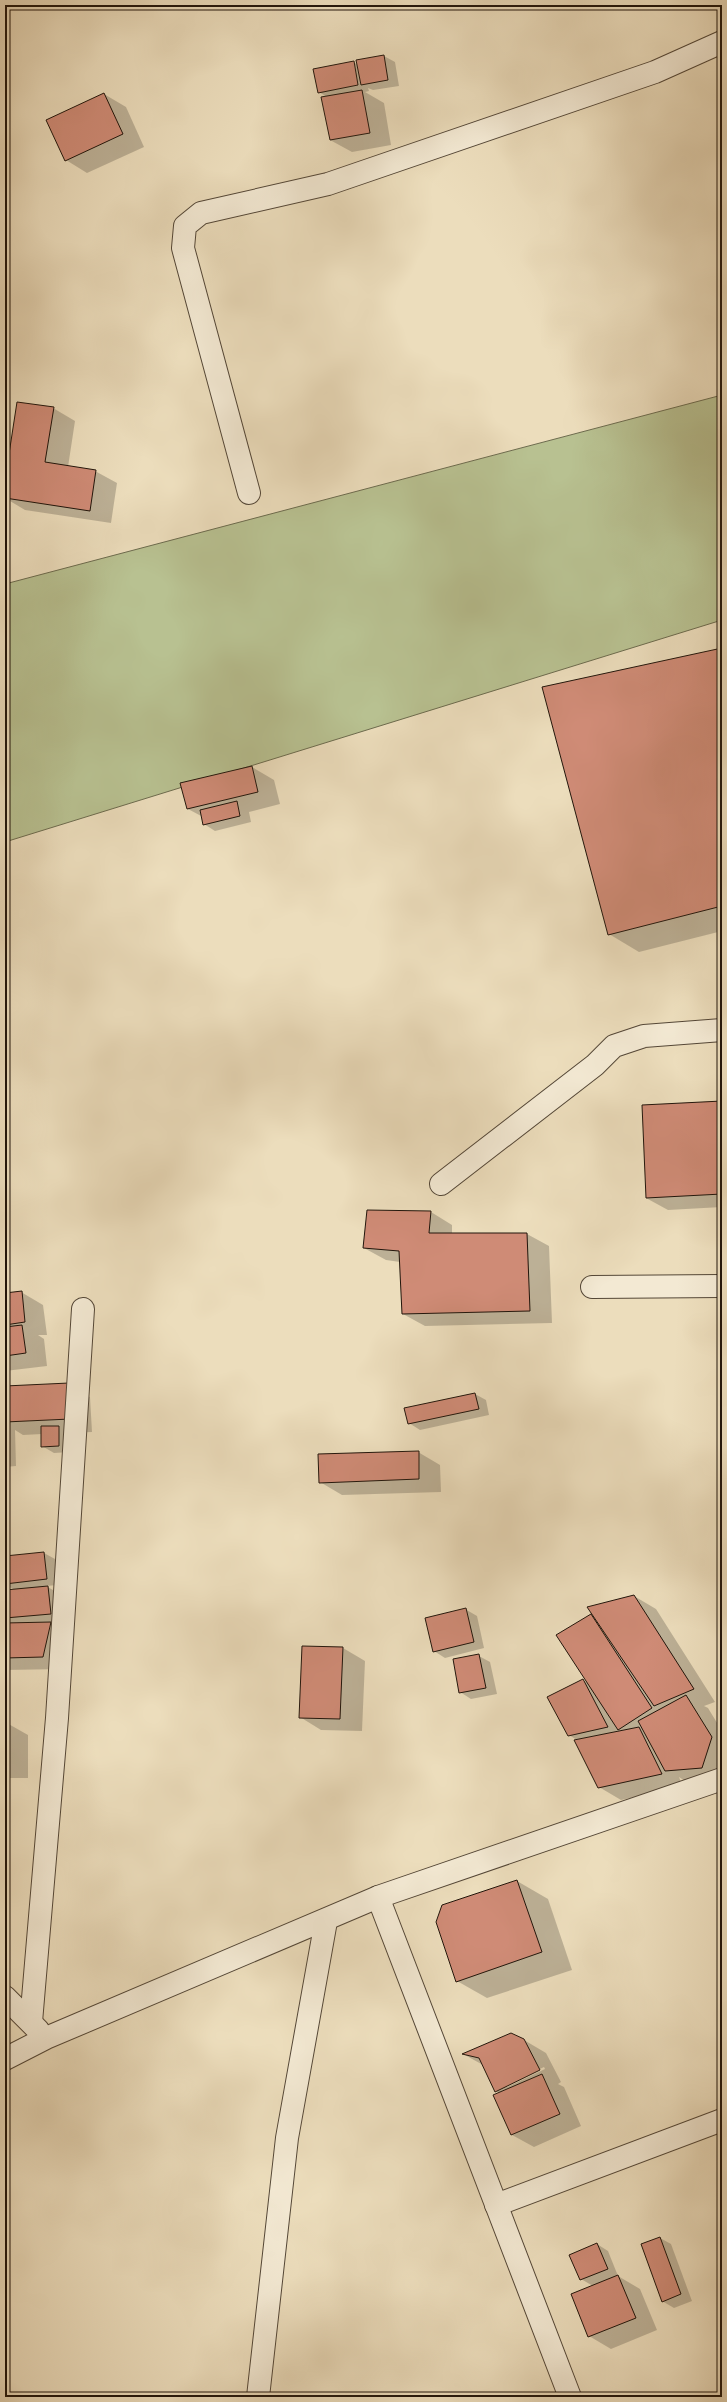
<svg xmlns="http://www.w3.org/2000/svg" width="727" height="2402" font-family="Cardo,serif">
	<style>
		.green { fill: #b8c191; stroke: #6c6b4e }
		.shadow { fill: #0003; fill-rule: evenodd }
		.building { fill: #cf8b76; stroke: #21150b }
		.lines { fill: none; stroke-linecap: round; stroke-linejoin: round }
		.minor-casing { stroke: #544737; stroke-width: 24 }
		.minor { stroke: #f3e9d3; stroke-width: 22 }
	</style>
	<rect width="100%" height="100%" fill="#ecddbc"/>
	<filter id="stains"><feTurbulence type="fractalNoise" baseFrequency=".005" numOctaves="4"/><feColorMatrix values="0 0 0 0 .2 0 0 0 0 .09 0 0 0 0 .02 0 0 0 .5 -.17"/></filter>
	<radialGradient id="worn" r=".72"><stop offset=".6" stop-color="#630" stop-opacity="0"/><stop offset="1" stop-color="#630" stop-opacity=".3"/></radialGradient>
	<polygon class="green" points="722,395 722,620 5,842 5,584"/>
	<g class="shadow">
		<polygon points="384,56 395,62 399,86 373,90 368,88 369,91 365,92 384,103 391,145 352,152 330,140 327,97 319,92 353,62 358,65"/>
		<polygon points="104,94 126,107 144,147 87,173 66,160"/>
		<polygon points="53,408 75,421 68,467 95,471 117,483 111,523 25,510 5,498 5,487"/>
		<polygon points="722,649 722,931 639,952 609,934"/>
		<polygon points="252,767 274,780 280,804 249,812 251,822 215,831 204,824 203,817 188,809"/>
		<polygon points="722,1102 722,1207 668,1210 646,1198"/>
		<polygon points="431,1212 452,1225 452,1234 527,1234 549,1246 552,1323 425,1326 403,1314 400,1262 386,1260 364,1248"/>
		<polygon points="21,1292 43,1305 47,1335 38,1335 44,1339 47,1366 5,1371 5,1294"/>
		<polygon points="68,1384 90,1397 92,1432 70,1433 70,1452 54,1453 42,1446 42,1434 23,1435 15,1430 16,1466 5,1467 5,1387"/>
		<polygon points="475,1394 486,1400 489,1415 420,1430 409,1423"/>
		<polygon points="418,1452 440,1465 441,1492 342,1495 320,1482"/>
		<polygon points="44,1553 55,1559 58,1585 46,1586 70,1600 64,1669 5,1670 5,1591 15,1590 6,1585 5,1587 5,1557"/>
		<polygon points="634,1596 656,1609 715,1702 704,1706 708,1708 722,1731 722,1780 688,1783 679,1777 683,1787 621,1800 599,1787 577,1740 569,1735 583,1680 588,1683 558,1636 593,1614"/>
		<polygon points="465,1609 477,1616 484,1648 445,1658 434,1651"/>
		<polygon points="343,1648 365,1661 362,1731 321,1730 300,1717"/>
		<polygon points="479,1656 490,1662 497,1694 471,1699 460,1692"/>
		<polygon points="5,1722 28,1735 28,1778 5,1778"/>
		<polygon points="517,1881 548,1899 572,1970 487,1998 457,1981"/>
		<path d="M524,2040L546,2053L561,2082L558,2084L564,2087L581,2126L534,2147L512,2135L494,2096L499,2093L496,2091L483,2065L465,2055ZM544,2067L545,2069L507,2087V2085Z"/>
		<polygon points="660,2238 671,2244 692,2301 674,2308 662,2301"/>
		<polygon points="597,2244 608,2251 618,2276 640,2289 657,2330 611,2349 589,2336 593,2286 581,2279"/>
	</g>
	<g class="building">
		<polygon points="384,55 388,80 361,85 356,60"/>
		<polygon points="354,61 358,85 318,93 313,69"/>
		<polygon points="362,90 370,133 330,140 321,97"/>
		<polygon points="104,93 123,134 65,161 46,120"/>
		<polygon points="17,402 54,407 45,462 96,470 90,511 5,498 5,480"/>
		<polygon points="722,648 722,906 608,935 542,687"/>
		<polygon points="252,766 258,792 187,809 180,783"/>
		<polygon points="237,801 240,816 203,825 200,810"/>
		<polygon points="722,1101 722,1194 646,1198 642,1105"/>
		<polygon points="367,1210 431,1211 429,1233 527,1233 530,1311 402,1314 399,1251 363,1248"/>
		<polygon points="22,1291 25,1322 5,1325 5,1293"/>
		<polygon points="22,1325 26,1353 5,1356 5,1327"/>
		<polygon points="69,1383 70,1419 5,1422 5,1386"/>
		<polygon points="475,1393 479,1409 408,1424 404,1408"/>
		<polygon points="41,1426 59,1426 59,1446 41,1447"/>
		<polygon points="419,1451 419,1479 319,1483 318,1454"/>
		<polygon points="44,1552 47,1579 5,1584 5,1556"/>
		<polygon points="48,1586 51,1614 5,1618 5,1590"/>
		<polygon points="634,1595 694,1689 654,1706 587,1607"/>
		<polygon points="466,1608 474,1642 433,1652 425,1618"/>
		<polygon points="591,1614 652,1708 618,1730 556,1635"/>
		<polygon points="51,1622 43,1657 5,1658 5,1623"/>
		<polygon points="302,1646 343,1647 340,1719 299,1718"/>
		<polygon points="479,1654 486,1688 459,1693 453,1659"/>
		<polygon points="583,1679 608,1727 568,1736 547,1697"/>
		<polygon points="686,1695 712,1737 702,1768 665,1771 638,1721"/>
		<polygon points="5,1721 6,1721 7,1766 5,1766"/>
		<polygon points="639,1727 662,1774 598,1788 574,1740"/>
		<polygon points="517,1880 542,1952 456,1982 436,1922 442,1905"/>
		<polygon points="511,2033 524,2039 540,2070 495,2092 479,2058 462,2054"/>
		<polygon points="542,2074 560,2114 511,2135 493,2095"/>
		<polygon points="660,2237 681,2294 662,2302 641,2244"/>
		<polygon points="597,2243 608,2269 580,2280 569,2255"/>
		<polygon points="618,2275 636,2318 588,2337 571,2294"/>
	</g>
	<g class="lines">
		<g class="minor-casing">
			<g id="minor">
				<polyline points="249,493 183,248 185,226 201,213 328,184 655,72 722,42"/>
				<polyline points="441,1184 595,1065 614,1046 644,1036 722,1030"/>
				<polyline points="592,1287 722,1286"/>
				<polyline points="378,1897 570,2397"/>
				<polyline points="5,1997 38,2030"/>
				<polyline points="31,2022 57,1718 83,1309"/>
				<polyline points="5,2059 46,2038 378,1897 722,1779"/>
				<polyline points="496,2205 722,2120"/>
				<polyline points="258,2397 287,2138 326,1921"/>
			</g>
		</g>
		<use href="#minor" class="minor"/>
	</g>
	<rect width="727" height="2402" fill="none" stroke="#ecddbc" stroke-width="20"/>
	<rect x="6" y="6" width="715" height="2390" fill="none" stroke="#21150b" stroke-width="2"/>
	<rect x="10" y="10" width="707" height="2382" fill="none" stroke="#21150b"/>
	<rect width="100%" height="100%" filter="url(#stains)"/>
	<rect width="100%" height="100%" fill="url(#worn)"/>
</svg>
